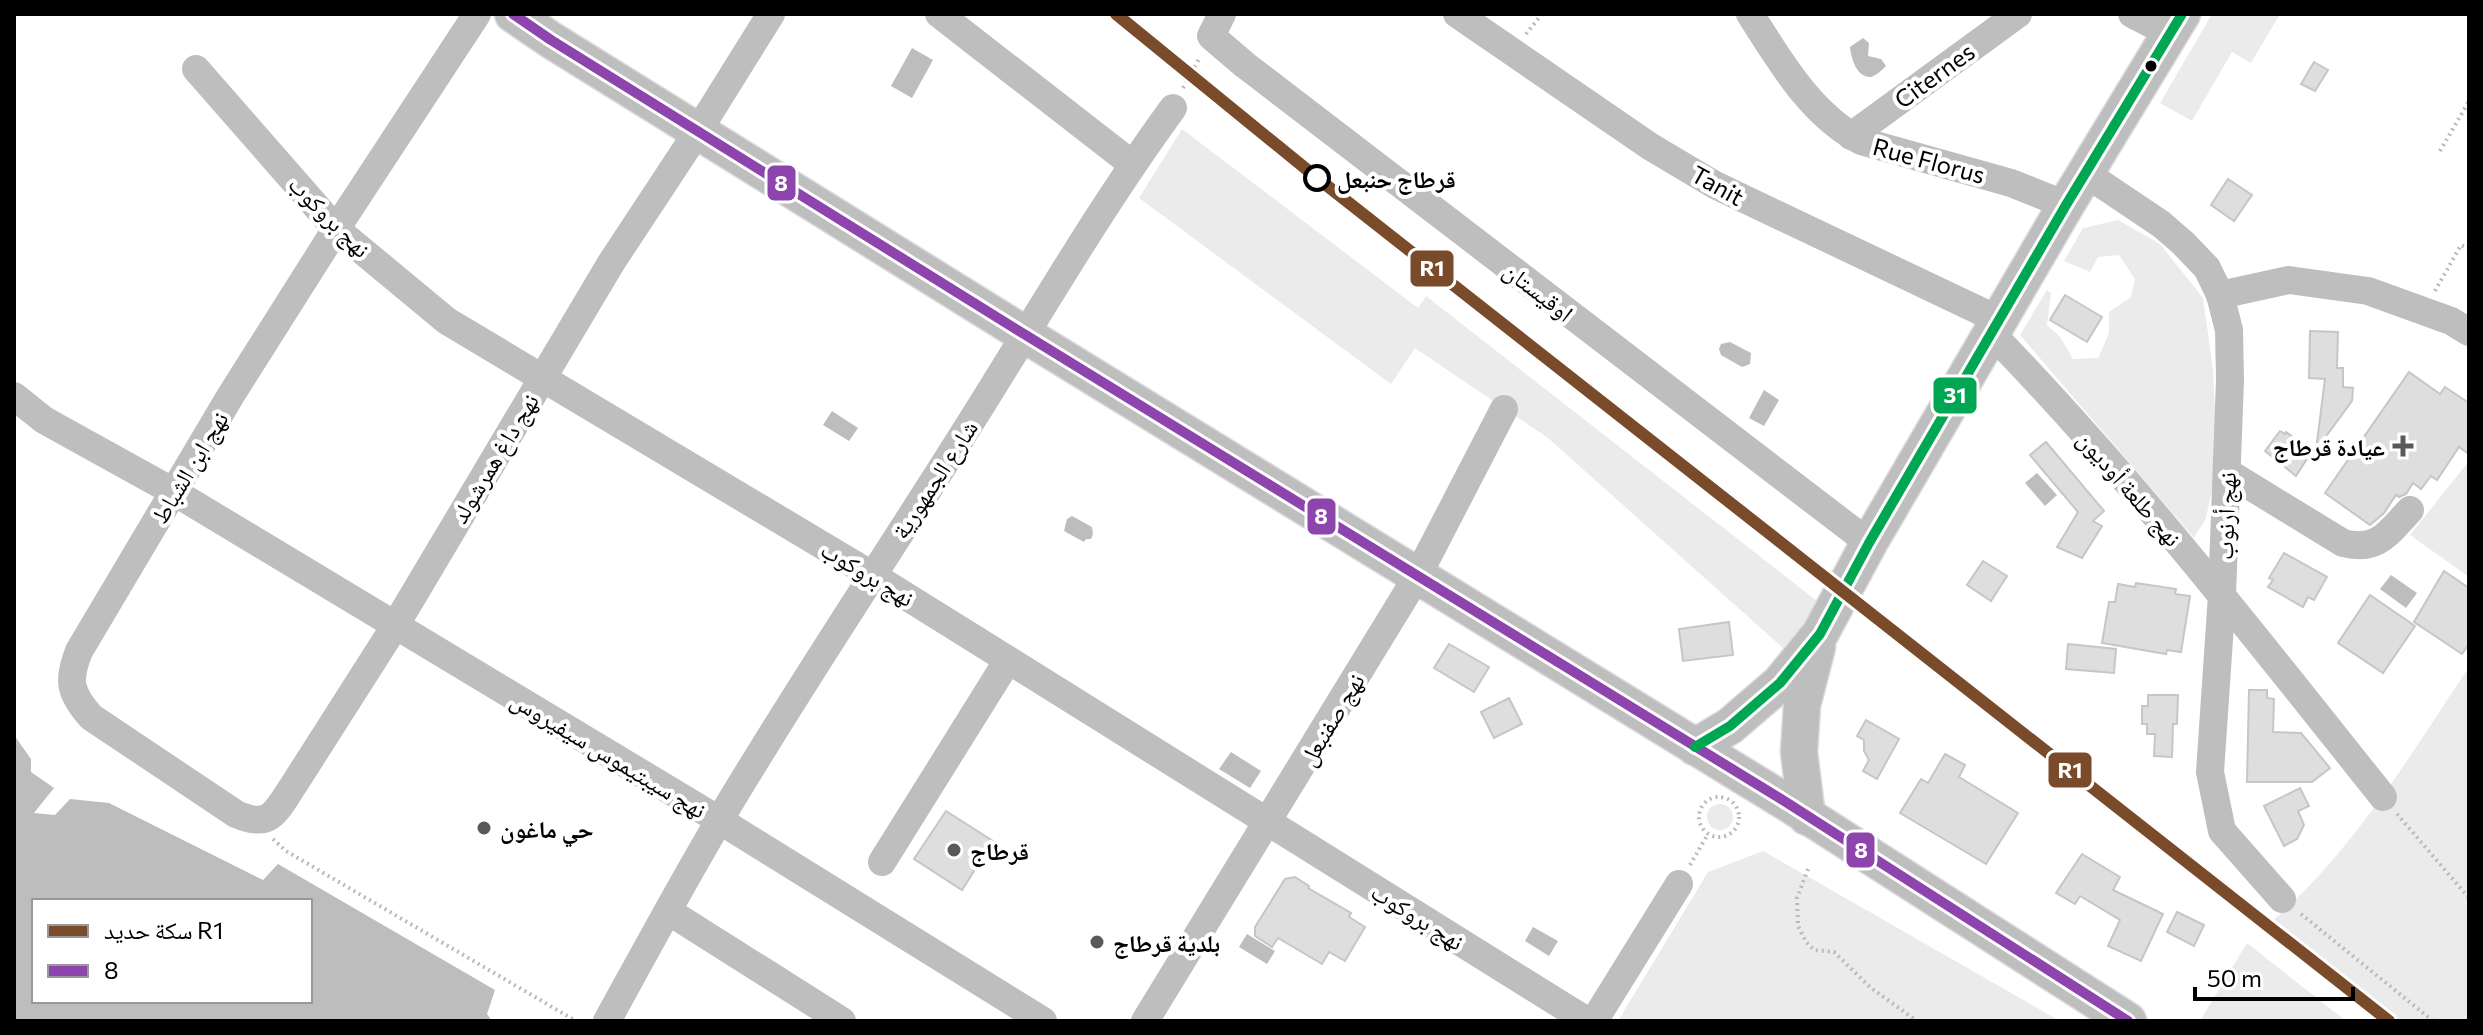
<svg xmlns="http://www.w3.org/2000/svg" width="2483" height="1035" font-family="Commissioner,'Noto Naskh Arabic',sans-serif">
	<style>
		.green { fill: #ebebeb }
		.water { fill: #bdbdbd; fill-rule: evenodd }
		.building { fill: #dedede; stroke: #c6c6c6; stroke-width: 2 }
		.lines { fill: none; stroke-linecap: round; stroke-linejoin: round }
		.major-casing { stroke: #dbdbdb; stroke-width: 39 }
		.path { stroke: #b9b9b9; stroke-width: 4; stroke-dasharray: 2 4; stroke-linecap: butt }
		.minor { stroke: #bebebe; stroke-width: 28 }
		.major { stroke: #bebebe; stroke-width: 36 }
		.bus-1-casing { stroke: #fff; stroke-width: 16 }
		.bus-2-casing { stroke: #fff; stroke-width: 16 }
		.bus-1 { stroke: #8e44ad; stroke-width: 10 }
		.bus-2 { stroke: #00a651; stroke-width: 10 }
		.rail-1-casing { stroke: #fff; stroke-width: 18 }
		.rail-1 { stroke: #7a4b2a; stroke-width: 12 }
		.bus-dot { fill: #000; stroke: #fff; stroke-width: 3 }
		.stop-dot { fill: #fff; stroke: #000; stroke-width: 4 }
		.poi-dot { fill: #595959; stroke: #fff; stroke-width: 3 }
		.labels { text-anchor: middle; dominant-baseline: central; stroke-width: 8; stroke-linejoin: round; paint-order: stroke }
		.street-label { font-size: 24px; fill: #000; stroke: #fff }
		.stop-label { font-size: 24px; font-weight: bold; fill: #000; stroke: #fff; text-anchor: start }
		.poi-label { font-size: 24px; font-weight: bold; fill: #000; stroke: #fff; text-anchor: start }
		.line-badge { stroke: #fff; stroke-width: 3 }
		.badge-label { font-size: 22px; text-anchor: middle; font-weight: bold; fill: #fff }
	</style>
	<rect width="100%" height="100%" fill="#fff"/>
	<g class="green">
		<polygon points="2212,14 2280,14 2251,63 2232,52 2192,121 2160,103"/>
		<polygon points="1182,129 1418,308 1426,296 1826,608 1792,656 1548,438 1415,348 1391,384 1139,198"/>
		<polygon points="2118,220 2160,244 2203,298 2213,369 2216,433 2215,475 2206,518 2194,538 2020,335 2047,290 2051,293 2047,325 2060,337 2073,359 2098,358 2109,333 2109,312 2131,297 2135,279 2119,255 2098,257 2090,272 2064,261 2083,228"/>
		<polygon points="2469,461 2469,577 2410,535"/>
		<path d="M2469,667V1021H2400L2272,921C2352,853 2411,754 2469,667Z"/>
		<circle cx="1720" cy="817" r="13"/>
		<polygon points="1763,851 2060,1021 1618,1021 1708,872"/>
		<polygon points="2247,943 2346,1021 2200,1021"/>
	</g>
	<g class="water">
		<path d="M1863,38L1869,43L1868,56L1881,59L1886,66C1882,70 1875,77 1870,77C1856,77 1851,57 1850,47Z"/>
		<polygon points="912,48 933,60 912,98 891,86"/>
		<polygon points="1730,342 1751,353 1750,364 1742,367 1721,355 1719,349 1721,344"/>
		<polygon points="1764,390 1779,400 1764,426 1749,418"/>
		<polygon points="832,411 858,428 849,441 823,425"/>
		<polygon points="2037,473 2057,495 2045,506 2025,483"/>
		<polygon points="1072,516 1092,527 1093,534 1091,539 1086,539 1084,542 1064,531 1067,519"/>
		<polygon points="2391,575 2417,593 2406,608 2380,589"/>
		<path d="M14,735L31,759V772L54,788L34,813L55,815L70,799L109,803L263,880L278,864L495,990L487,1014L492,1021H14ZM34,901H310V1001H34Z"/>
		<polygon points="1231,752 1261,771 1250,788 1219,769"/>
		<polygon points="1533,927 1558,941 1549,956 1525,941"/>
		<polygon points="1247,934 1275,951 1267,964 1239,947"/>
	</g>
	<g class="building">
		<polygon points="2314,62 2328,70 2315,91 2301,84"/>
		<polygon points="2228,179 2252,195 2234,221 2211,205"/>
		<polygon points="2065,295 2102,317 2087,342 2050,320"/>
		<polygon points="2310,331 2338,332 2337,368 2343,368 2343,387 2353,388 2352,401 2316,450 2325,379 2309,378"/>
		<polygon points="2409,372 2440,394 2445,387 2469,403 2469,454 2459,447 2437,480 2431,476 2421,489 2413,483 2406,494 2399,497 2396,495 2384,513 2370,525 2325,493"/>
		<polygon points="2280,431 2285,434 2286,432 2312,451 2296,476 2265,451"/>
		<polygon points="2046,442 2104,511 2093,521 2102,526 2082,558 2057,547 2078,512 2030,455"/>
		<polygon points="2284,553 2327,577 2314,600 2308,597 2303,607 2268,587 2273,580 2269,578"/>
		<polygon points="1983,561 2007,576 1991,601 1967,585"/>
		<polygon points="2444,571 2469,588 2469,644 2462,654 2414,622"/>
		<polygon points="2136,583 2176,589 2175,594 2190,596 2181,652 2167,650 2166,654 2102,643 2109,602 2115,602 2118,584 2135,587"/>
		<polygon points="2370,595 2415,626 2383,673 2338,643"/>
		<polygon points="1729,622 1733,655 1683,661 1679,629"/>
		<polygon points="1449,644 1489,667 1474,692 1434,668"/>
		<polygon points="2068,644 2116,649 2114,673 2066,669"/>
		<polygon points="2249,690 2267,690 2267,698 2274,699 2273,732 2301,733 2330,768 2312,782 2247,782"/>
		<polygon points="2148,695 2178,695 2177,724 2173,724 2172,757 2154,756 2155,734 2147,734 2147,724 2142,724 2142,706 2148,706"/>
		<polygon points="1509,698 1522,724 1494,738 1481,712"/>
		<polygon points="1866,720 1899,739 1877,779 1863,771 1869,760 1864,751 1864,740 1857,736"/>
		<polygon points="1945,754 1965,765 1959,777 2018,813 1986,864 1900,813 1921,779 1928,783"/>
		<polygon points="2300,788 2309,806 2298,811 2304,825 2297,839 2284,846 2264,806"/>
		<polygon points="946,811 993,841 962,890 914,859"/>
		<polygon points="2082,854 2120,877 2113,890 2163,914 2141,961 2108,946 2120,920 2080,896 2075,904 2056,893"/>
		<polygon points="1295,877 1309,886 1308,888 1351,913 1349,917 1365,927 1345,961 1329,952 1322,964 1278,938 1272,947 1255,936 1255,927 1285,879"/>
		<polygon points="2177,912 2204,925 2194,946 2167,932"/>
	</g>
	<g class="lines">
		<g class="major-casing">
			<g id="major">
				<polyline points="513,14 551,40 1024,334 1789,804 2128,1021"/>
				<polyline points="1695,747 1730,726 1780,683 1820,634 1869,543 2066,205 2182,14"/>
				<polyline points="1807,817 1799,752 1802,705 1817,647"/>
			</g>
		</g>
		<g class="path">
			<polyline points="1526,34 1542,14"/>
			<polyline points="1183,88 1200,57"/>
			<polyline points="2440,151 2469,101"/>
			<polyline points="2435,291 2461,245 2469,249"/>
			<circle cx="1719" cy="817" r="20"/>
			<polyline points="2397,814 2469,898"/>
			<polyline points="273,839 286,851 576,1021"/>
			<polyline points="1690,865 1708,834"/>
			<polyline points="1808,869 1797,898 1798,926 1806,942 1814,950 1834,952 1871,988 1917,1021"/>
			<polyline points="2301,914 2433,1021"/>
		</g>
		<g class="minor">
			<path d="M477,14L336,229L231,395L79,651C67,681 70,693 91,717L236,814C270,829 275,813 293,786L395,626L611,263L698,131L771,14"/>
			<polyline points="939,14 1132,164"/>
			<polyline points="1222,14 1211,36 1245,65 1869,543"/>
			<polyline points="1457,14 1651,147 1715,185 1999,320"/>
			<path d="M1750,14C1780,61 1810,114 1861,141L2011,183L2066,205"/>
			<polyline points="2132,14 2171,34"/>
			<polyline points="196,69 336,229 447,321 872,575 1587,1021"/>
			<polyline points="1851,136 2018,14"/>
			<polyline points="2085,173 2161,224 2183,243 2207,268 2220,295 2229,330 2230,380 2222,595 2210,772 2222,831 2282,899"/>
			<polyline points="2220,295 2289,280 2368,291 2451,321 2469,332"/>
			<path d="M1992,334C2133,479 2257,639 2383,797"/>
			<polyline points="14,396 44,420 174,492 719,820 1043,1021"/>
			<path d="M2227,472L2343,543C2378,552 2388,533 2410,510"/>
			<polyline points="882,862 1008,660"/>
			<polyline points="668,911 842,1021"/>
			<path d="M607,1021C644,954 680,887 719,821C797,689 883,562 964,433C1033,324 1097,212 1173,108"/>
			<polyline points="1145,1021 1418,575 1504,409"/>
			<polyline points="1594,1021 1679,884"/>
		</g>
		<use href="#major" class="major"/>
		<g class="bus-1-casing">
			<polyline id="bus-1" points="513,14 551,40 1024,334 1789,804 2128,1021"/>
		</g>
		<g class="bus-2-casing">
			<polyline id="bus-2" points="1695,747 1730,726 1780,683 1820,634 1869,543 2066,205 2182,14"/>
		</g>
		<use href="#bus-1" class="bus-1"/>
		<use href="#bus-2" class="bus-2"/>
		<g class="rail-1-casing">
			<polyline id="rail-1" points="1116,14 1316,177 2389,1021"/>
		</g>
		<use href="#rail-1" class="rail-1"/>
	</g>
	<circle class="bus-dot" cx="2151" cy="66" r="7"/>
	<circle class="stop-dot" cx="1317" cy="178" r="12"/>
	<g class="poi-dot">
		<path d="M2399 434h8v8h8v8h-8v8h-8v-8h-8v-8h8z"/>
		<circle cx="484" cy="828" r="8"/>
		<circle cx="954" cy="850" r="8"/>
		<circle cx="1097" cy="942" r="8"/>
	</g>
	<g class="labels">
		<g class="street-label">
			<text transform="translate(1934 75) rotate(-36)">Citernes</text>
			<text transform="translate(1929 160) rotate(15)">Rue Florus</text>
			<text transform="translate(1718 185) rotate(29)">Tanit</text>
			<text transform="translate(330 216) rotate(45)">نهج بروكوب</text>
			<text transform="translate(1539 291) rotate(38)">اوقيستان</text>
			<text transform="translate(494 458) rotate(-59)">نهج داغ همرشولد</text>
			<text transform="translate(189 467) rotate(-59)">نهج ابن الشباط</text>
			<text transform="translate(934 479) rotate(-57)">شارع الجمهورية</text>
			<text transform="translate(2130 488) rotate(49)">نهج طلعة أوديون</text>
			<text transform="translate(2225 516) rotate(-88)">نهج أرنوب</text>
			<text transform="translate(868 573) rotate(31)">نهج بروكوب</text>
			<text transform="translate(1331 719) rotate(-59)">نهج صفنبعل</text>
			<text transform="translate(609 754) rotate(31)">نهج سيبتيموس سيفيروس</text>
			<text transform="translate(1418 916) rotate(32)">نهج بروكوب</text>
		</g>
		<g class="stop-label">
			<text x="1337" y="178">قرطاج حنبعل</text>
		</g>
		<g class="poi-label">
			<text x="2385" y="446" text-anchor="end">عيادة قرطاج</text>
			<text x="500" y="828">حي ماغون</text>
			<text x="970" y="850">قرطاج</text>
			<text x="1113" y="942">بلدية قرطاج</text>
		</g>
	</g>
	<g class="line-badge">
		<rect x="766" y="164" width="31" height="38" rx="8" fill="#8e44ad"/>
		<rect x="1409" y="249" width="46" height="39" rx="8" fill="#7a4b2a"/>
		<rect x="1932" y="376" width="46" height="39" rx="8" fill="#00a651"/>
		<rect x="1306" y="497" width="31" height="39" rx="8" fill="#8e44ad"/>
		<rect x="2047" y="751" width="46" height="38" rx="8" fill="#7a4b2a"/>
		<rect x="1845" y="831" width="31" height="38" rx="8" fill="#8e44ad"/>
	</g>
	<g class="badge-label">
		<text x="781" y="191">8</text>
		<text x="1432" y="276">R1</text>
		<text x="1955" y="403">31</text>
		<text x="1321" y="524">8</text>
		<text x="2070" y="778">R1</text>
		<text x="1861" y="858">8</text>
	</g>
	<rect width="2483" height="1035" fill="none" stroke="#000000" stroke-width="32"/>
	<rect x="32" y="899" width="280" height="104" fill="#ffffff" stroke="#999999" stroke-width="2"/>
	<rect x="48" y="925" width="40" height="12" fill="#7a4b2a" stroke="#999999" stroke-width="2"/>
	<text x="104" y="939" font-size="24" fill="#000000">سكة حديد R1</text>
	<rect x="48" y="965" width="40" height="12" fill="#8e44ad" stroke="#999999" stroke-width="2"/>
	<text x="104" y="979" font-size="24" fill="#000000">8</text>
	<path d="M2195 987v12h158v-12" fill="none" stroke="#000000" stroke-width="4"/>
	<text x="2207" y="987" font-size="24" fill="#000000" stroke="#ffffff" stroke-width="6" paint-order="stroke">50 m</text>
</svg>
